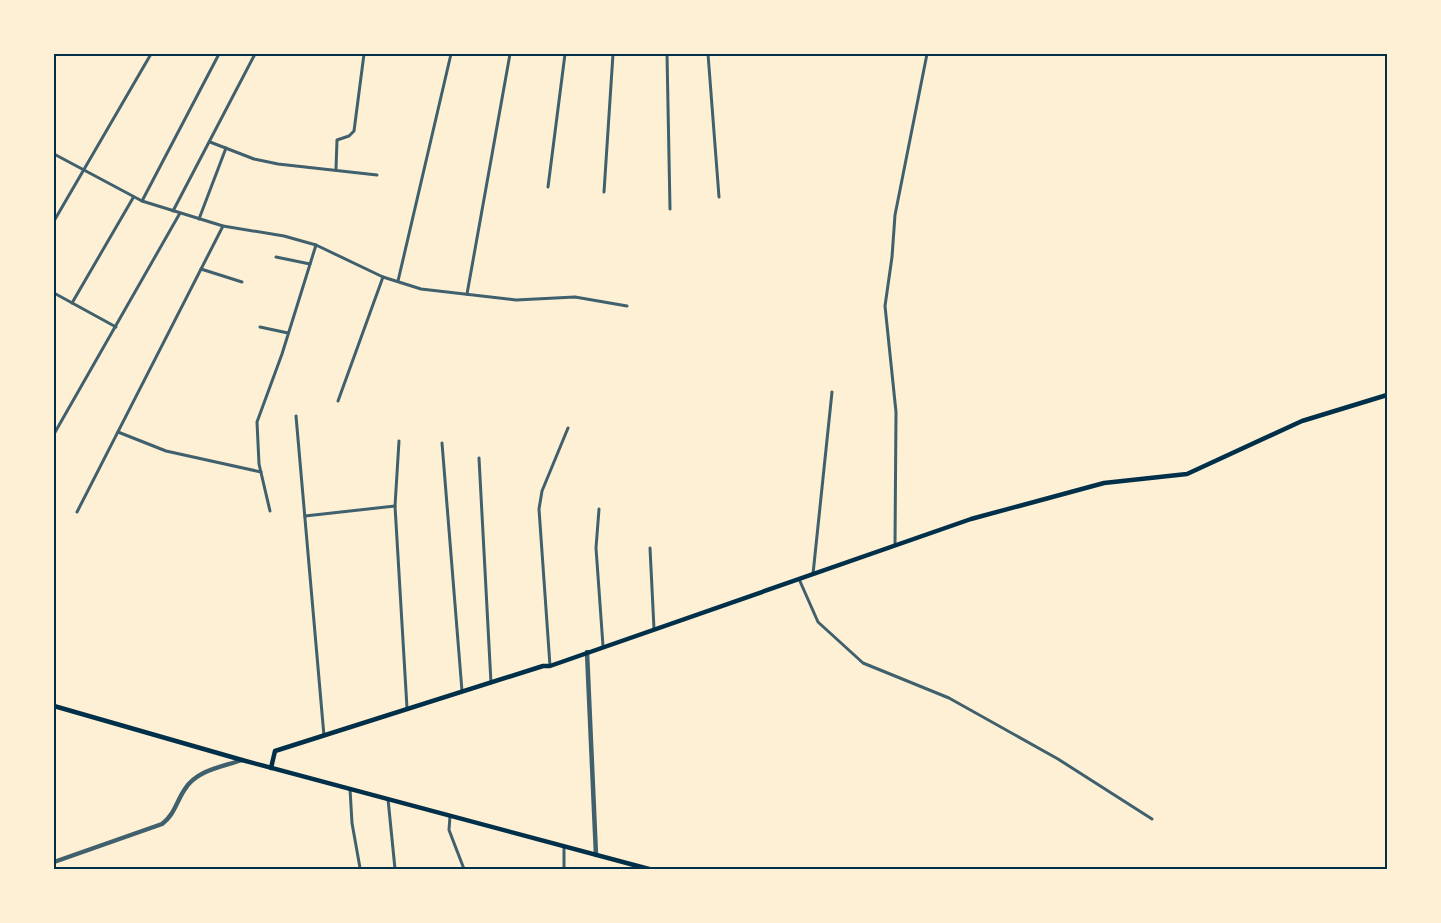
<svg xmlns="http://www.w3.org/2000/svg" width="1441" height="923" font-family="'Fira Sans',sans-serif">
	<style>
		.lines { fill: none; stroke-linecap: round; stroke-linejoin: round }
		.minor { stroke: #3f606c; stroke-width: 3 }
		.tertiary { stroke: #3f606c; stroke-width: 4.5 }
		.secondary { stroke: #003049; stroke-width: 4.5 }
		.neatline { fill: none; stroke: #003049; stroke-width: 2 }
	</style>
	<rect width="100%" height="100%" fill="#fdf0d5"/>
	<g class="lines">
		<g class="minor">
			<polyline points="667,54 670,209"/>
			<polyline points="708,54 719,197"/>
			<polyline points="210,142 254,159 278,164 377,175"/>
			<polyline points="54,154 142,201 223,226 284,236 316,245 383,277 421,289 516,300 575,297 627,306"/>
			<polyline points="336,169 337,140 349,136 354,131 364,54"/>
			<polyline points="548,187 565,54"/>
			<polyline points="604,192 613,54"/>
			<polyline points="142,201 219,54"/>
			<polyline points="173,211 255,54"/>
			<polyline points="199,219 226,148"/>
			<polyline points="54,221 151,54"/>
			<polyline points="276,257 310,264"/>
			<polyline points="201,269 242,282"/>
			<polyline points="398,281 451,54"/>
			<polyline points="54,293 116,327"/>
			<polyline points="467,294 510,54"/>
			<polyline points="72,303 133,198"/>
			<polyline points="260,327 288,333"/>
			<polyline points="338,401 383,277"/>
			<polyline points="296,416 324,736"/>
			<polyline points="118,432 166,451 261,472"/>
			<polyline points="54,434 180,213"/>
			<polyline points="399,441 395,506 407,708"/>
			<polyline points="442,443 462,691"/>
			<polyline points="479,458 491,683"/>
			<polyline points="599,509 596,548 603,646"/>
			<polyline points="270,511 259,464 257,422 282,354 316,245"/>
			<polyline points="77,512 223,226"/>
			<polyline points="305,516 395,506"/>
			<polyline points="895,545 896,412 885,306 892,257 895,215 927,54"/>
			<polyline points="650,548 654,629"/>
			<polyline points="813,574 832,392"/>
			<polyline points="799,579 818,622 863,663 949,698 1058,759 1152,819"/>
			<polyline points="550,666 539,509 542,491 568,428"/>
			<polyline points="350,789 352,823 360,868"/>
			<polyline points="388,799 395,869"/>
			<polyline points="450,816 449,830 464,869"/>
			<polyline points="564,869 564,846"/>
		</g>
		<g class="tertiary">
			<polyline points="587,652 596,855"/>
			<path d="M54,862L162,824C175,814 176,802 185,789C197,770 222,767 242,760"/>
		</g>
		<g class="secondary">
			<polyline points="54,706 242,760 649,869"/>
			<polyline points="271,768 275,751 543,666 550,666 971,519 1104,483 1187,474 1302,421 1387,395"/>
		</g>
	</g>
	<rect width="1441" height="923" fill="none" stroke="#fdf0d5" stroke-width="110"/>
	<rect x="55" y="55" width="1331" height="813" class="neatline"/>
</svg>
